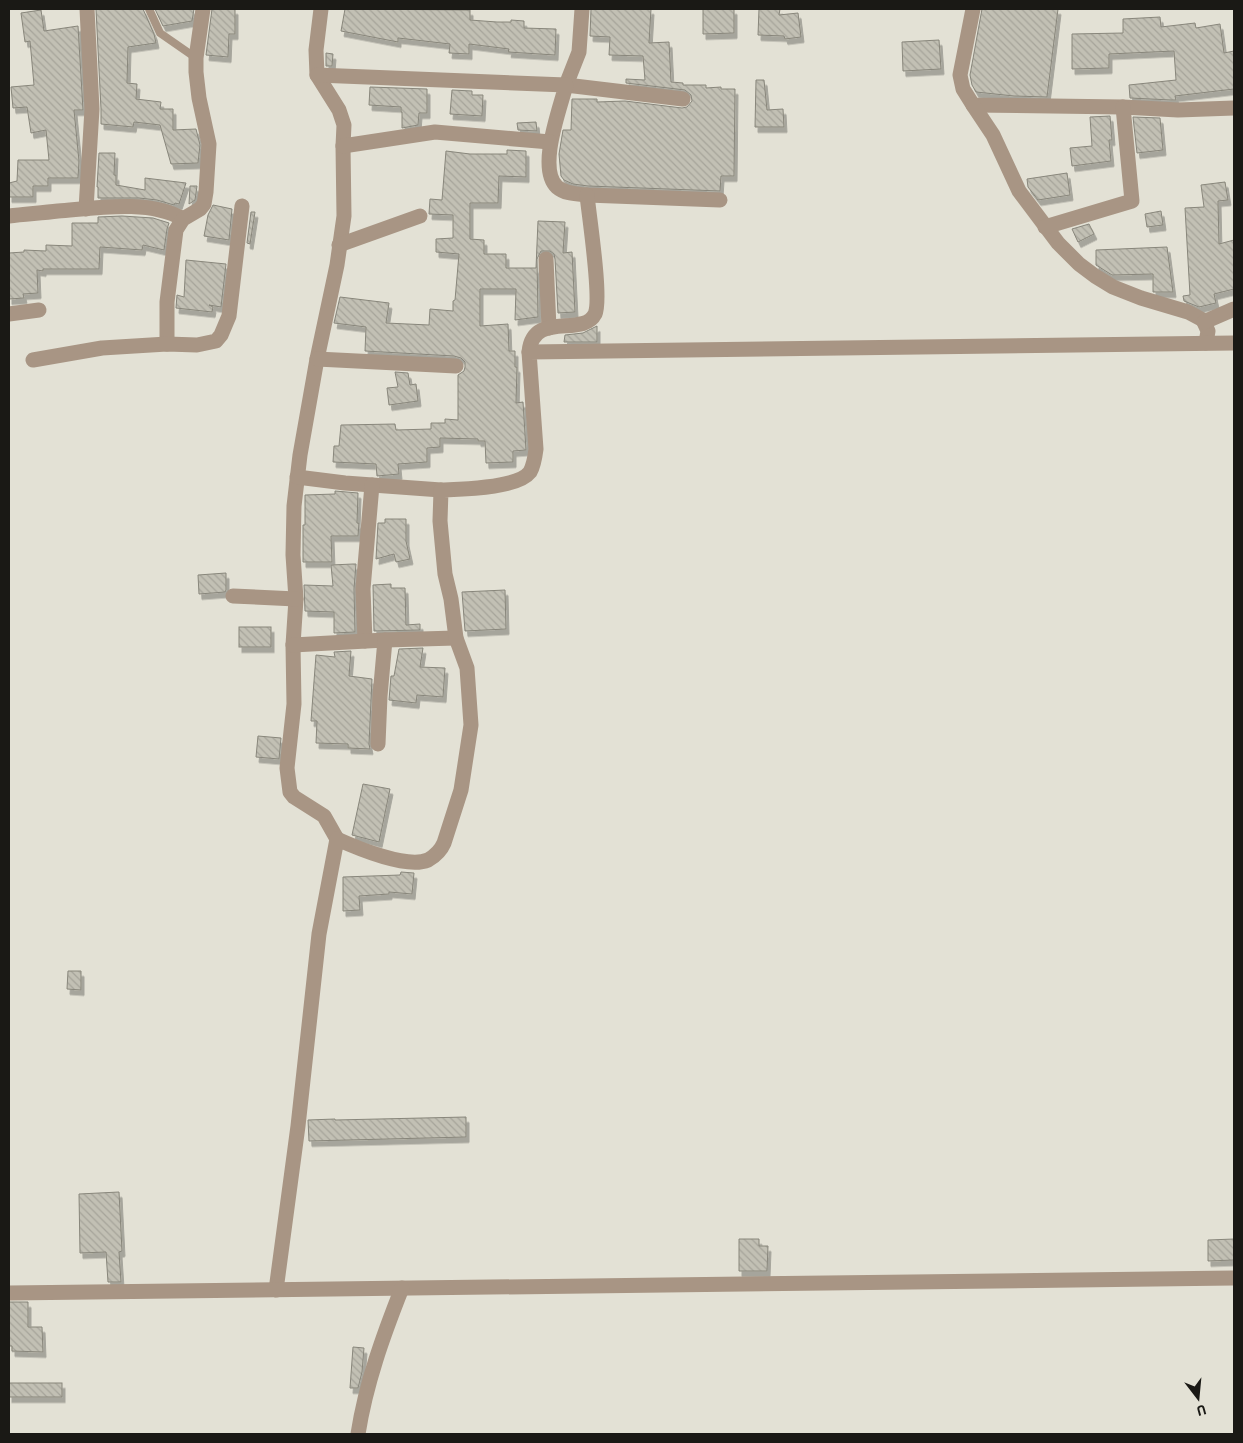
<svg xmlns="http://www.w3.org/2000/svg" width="1243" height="1443" font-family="'Titillium Web',sans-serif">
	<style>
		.building { fill: url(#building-back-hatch); stroke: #88867b; filter: url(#shadow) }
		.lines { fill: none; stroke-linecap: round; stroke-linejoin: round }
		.lane { stroke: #a89584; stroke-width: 8 }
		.street { stroke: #a89584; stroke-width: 15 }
	</style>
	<defs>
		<pattern id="building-back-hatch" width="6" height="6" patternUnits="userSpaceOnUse" patternTransform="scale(1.25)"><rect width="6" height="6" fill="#c2c0b4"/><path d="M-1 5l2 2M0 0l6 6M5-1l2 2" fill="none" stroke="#a6a49a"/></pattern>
		<filter id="shadow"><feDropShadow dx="3" dy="5.5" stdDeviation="0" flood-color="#0004"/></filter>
	</defs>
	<rect width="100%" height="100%" fill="#e3e1d5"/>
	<g class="building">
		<polygon points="96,9 143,9 154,34 156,43 128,47 127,83 137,84 136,99 161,102 160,109 173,109 173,130 196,129 200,145 198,163 171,164 160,125 134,122 133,127 101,124 101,109"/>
		<polygon points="155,9 194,9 192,21 163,26"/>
		<polygon points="212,9 235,9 235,34 229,34 228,57 206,55"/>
		<polygon points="345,9 470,10 470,20 497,22 511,22 511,20 524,21 524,28 556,29 555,55 508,52 509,49 469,44 469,54 449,53 450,44 398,38 398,42 341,31"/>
		<polygon points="591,9 651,9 649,43 669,42 671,82 683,83 683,85 706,85 706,88 721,87 721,89 735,89 734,176 721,176 720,191 588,186 573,184 564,180 561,176 559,154 563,130 571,130 572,99 597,99 597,102 625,101 682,108 687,107 692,101 691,95 685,90 626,83 626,79 645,80 643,56 609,55 610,37 590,36"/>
		<polygon points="703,9 734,9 734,33 703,34"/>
		<polygon points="759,9 780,9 779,15 798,13 801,37 785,39 784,36 758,35"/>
		<polygon points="982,9 1058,9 1047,97 1014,96 976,92 972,85 970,75"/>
		<polygon points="41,10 44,31 78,26 83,110 74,110 79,161 78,178 48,178 48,186 33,186 33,197 9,197 9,183 17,181 18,160 49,160 46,130 31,133 27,107 13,108 11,87 34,85 30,41 25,42 21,13"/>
		<polygon points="1160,17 1161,27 1195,23 1196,28 1220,24 1224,53 1234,51 1234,89 1175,96 1176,100 1171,100 1130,98 1129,85 1176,80 1174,51 1109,54 1109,68 1072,69 1072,34 1123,33 1123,19"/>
		<polygon points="939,40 941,69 903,71 902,42"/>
		<polygon points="326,53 333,54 332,66 326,66"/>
		<polygon points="756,80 764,80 767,110 783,109 784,127 755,127"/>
		<polygon points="370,87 427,89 427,113 419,113 418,125 402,128 402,112 401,112 401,107 369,105"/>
		<polygon points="452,90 472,91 472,95 483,95 482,116 450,114"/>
		<polygon points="1110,116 1112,140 1109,140 1111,161 1072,166 1070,148 1092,146 1090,117"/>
		<polygon points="1133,117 1160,118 1163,150 1137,153"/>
		<polygon points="536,122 537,131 518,130 517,123"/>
		<polygon points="507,150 526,151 526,177 499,176 498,203 470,203 470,239 484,240 484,254 506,254 506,268 536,268 538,221 565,222 563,253 572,252 575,312 558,313 555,259 554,254 550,251 541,251 537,259 538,317 515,320 516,289 480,289 480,326 508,324 509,351 515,351 515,367 517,367 516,403 523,402 526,450 513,451 513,462 486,463 485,441 478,441 478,439 440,438 440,447 427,448 427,462 398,464 399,474 377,476 376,464 333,462 334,446 339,446 341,425 395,424 396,430 431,429 431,423 445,423 445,419 458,420 458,375 464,371 465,367 465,362 461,358 454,356 365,351 366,327 334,323 340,297 389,303 386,323 429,325 430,309 453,311 453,301 455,300 459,254 436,252 436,239 453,238 453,215 429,214 430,199 442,200 446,151 470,154 507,154"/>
		<polygon points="99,153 115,153 114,175 116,175 116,185 145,190 145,178 186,183 179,204 175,203 174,205 157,200 139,198 98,198 98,187 97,187"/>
		<polygon points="1067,173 1070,195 1038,200 1028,187 1027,179"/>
		<polygon points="1225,182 1228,200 1218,201 1219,244 1234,240 1234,289 1214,294 1216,303 1199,307 1184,301 1183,296 1190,295 1185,208 1204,207 1201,185"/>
		<polygon points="190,186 197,186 195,200 189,204"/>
		<polygon points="213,205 232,209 229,240 204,236 208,215"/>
		<polygon points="1161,211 1163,225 1147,227 1145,214"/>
		<polygon points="251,212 255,212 250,244 247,243"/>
		<polygon points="122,216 153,218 169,223 167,229 164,250 143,245 142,250 100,247 99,269 43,269 43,271 37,270 38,293 23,294 24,298 9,299 9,253 24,252 24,250 46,251 46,245 72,246 72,223 98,223 98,217"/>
		<polygon points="1089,224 1094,234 1078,242 1072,229"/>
		<polygon points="1167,247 1173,292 1153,292 1153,274 1112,275 1096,265 1096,250"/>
		<polygon points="186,260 226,264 221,307 209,305 213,307 212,312 176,308 177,295 184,297"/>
		<polygon points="597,326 597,342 564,342 565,335 583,333"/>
		<polygon points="395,372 408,373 410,385 416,384 418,401 389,405 387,388 398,387"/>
		<polygon points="335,491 358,493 357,523 359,523 358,536 331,536 332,562 303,562 303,525 305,525 305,495 335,494"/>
		<polygon points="385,519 406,519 406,541 410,559 396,562 394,554 376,559 378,523 385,523"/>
		<polygon points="353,564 356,564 354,589 355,632 334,633 334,612 305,611 304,585 333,586 331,565"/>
		<polygon points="226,573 226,590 225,592 199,594 198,575"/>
		<polygon points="391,584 391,588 405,588 406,625 420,624 420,630 374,631 373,585"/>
		<polygon points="505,590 506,629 465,631 462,592"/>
		<rect x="239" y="627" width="32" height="20"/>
		<polygon points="423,648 420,667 445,668 443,697 417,695 416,703 389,700 391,676 394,676 399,649"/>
		<polygon points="351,651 349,676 372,679 369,744 370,749 348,748 348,744 316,743 317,721 311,721 316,655 335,657 334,652"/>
		<polygon points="258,736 281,738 279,759 256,757"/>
		<polygon points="363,784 390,789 379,842 352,835"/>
		<polygon points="401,872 414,873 412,894 389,892 389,894 359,896 360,910 343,911 343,877 400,875"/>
		<polygon points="68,971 81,971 81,990 67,989"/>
		<polygon points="466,1117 466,1137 309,1141 308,1120 335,1119 335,1120"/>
		<polygon points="119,1192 122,1251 119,1252 121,1282 108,1282 106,1252 80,1253 79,1194"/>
		<polygon points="739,1239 759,1239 759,1246 768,1246 767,1271 739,1271"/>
		<polygon points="1234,1239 1234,1260 1208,1261 1208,1240"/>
		<polygon points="9,1302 28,1302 28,1327 42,1327 43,1352 12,1351 12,1346 9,1346"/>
		<polygon points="353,1347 364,1348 362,1372 358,1388 350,1388"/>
		<rect x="9" y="1383" width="53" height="14"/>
	</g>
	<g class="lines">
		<polyline class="lane" points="149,9 160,33 196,58"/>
		<g class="street">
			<polyline points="321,9 316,50 317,75 339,110 344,125 343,146 344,216 337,265 317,359 300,455 294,506 293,555 296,599 293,645 294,704 287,768 290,792 294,797 324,816 337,839"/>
			<polyline points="582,9 579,52 566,85 683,99"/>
			<polyline points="973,9 960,75 963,89 973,105 1123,107 1178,110 1234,108"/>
			<path d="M317,75L566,85C560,109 537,168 557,187C565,194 577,194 587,195L720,200"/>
			<polyline points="973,105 993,135 1019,191 1058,243 1079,264 1095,276 1113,287 1141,298 1188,312 1203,320 1208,331 1206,343"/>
			<polyline points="343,146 435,132 550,142"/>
			<polyline points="86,209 92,109 87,9"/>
			<path d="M9,216C25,214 42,213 58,211C96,208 149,199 183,219"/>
			<polyline points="1045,227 1132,201 1123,107"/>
			<polyline points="339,245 420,216"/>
			<polyline points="546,259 549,328"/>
			<polyline points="9,314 39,310"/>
			<polyline points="1204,322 1234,309"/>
			<polyline points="167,344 167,302 176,230 183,219 200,209 204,204 206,192 209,144 199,98 196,72 196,58 203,9"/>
			<path d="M529,352C533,310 583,338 595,314C602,299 589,216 587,195"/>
			<polyline points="317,359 456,366"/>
			<polyline points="33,360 102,348 167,344 197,345 216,341 221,335 229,316 242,206"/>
			<polyline points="297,477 345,483 441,490"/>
			<polyline points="233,596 296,599"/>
			<polyline points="365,641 363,589 372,485"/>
			<polyline points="293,645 385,640 456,638"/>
			<polyline points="378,744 380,696 385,640"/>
			<path d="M276,1290L298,1126L319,934L337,839C357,848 407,869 428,860C435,856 441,850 444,843L461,790L471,725L467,668L456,638L451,599L445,574L440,521L441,490C461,489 517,489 530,472C534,465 535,457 536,449L529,352L1234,343"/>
			<polyline points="9,1293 1234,1278"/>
			<path d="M358,1434C366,1383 383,1336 402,1288"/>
		</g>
	</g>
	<rect width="1243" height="1443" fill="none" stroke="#1a1915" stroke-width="20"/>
	<g transform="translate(1198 1398) rotate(164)" stroke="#e3e1d5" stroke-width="4" paint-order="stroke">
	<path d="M0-4L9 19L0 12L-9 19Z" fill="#1a1915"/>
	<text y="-8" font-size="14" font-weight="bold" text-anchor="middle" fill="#1a1915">U</text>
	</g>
</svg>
